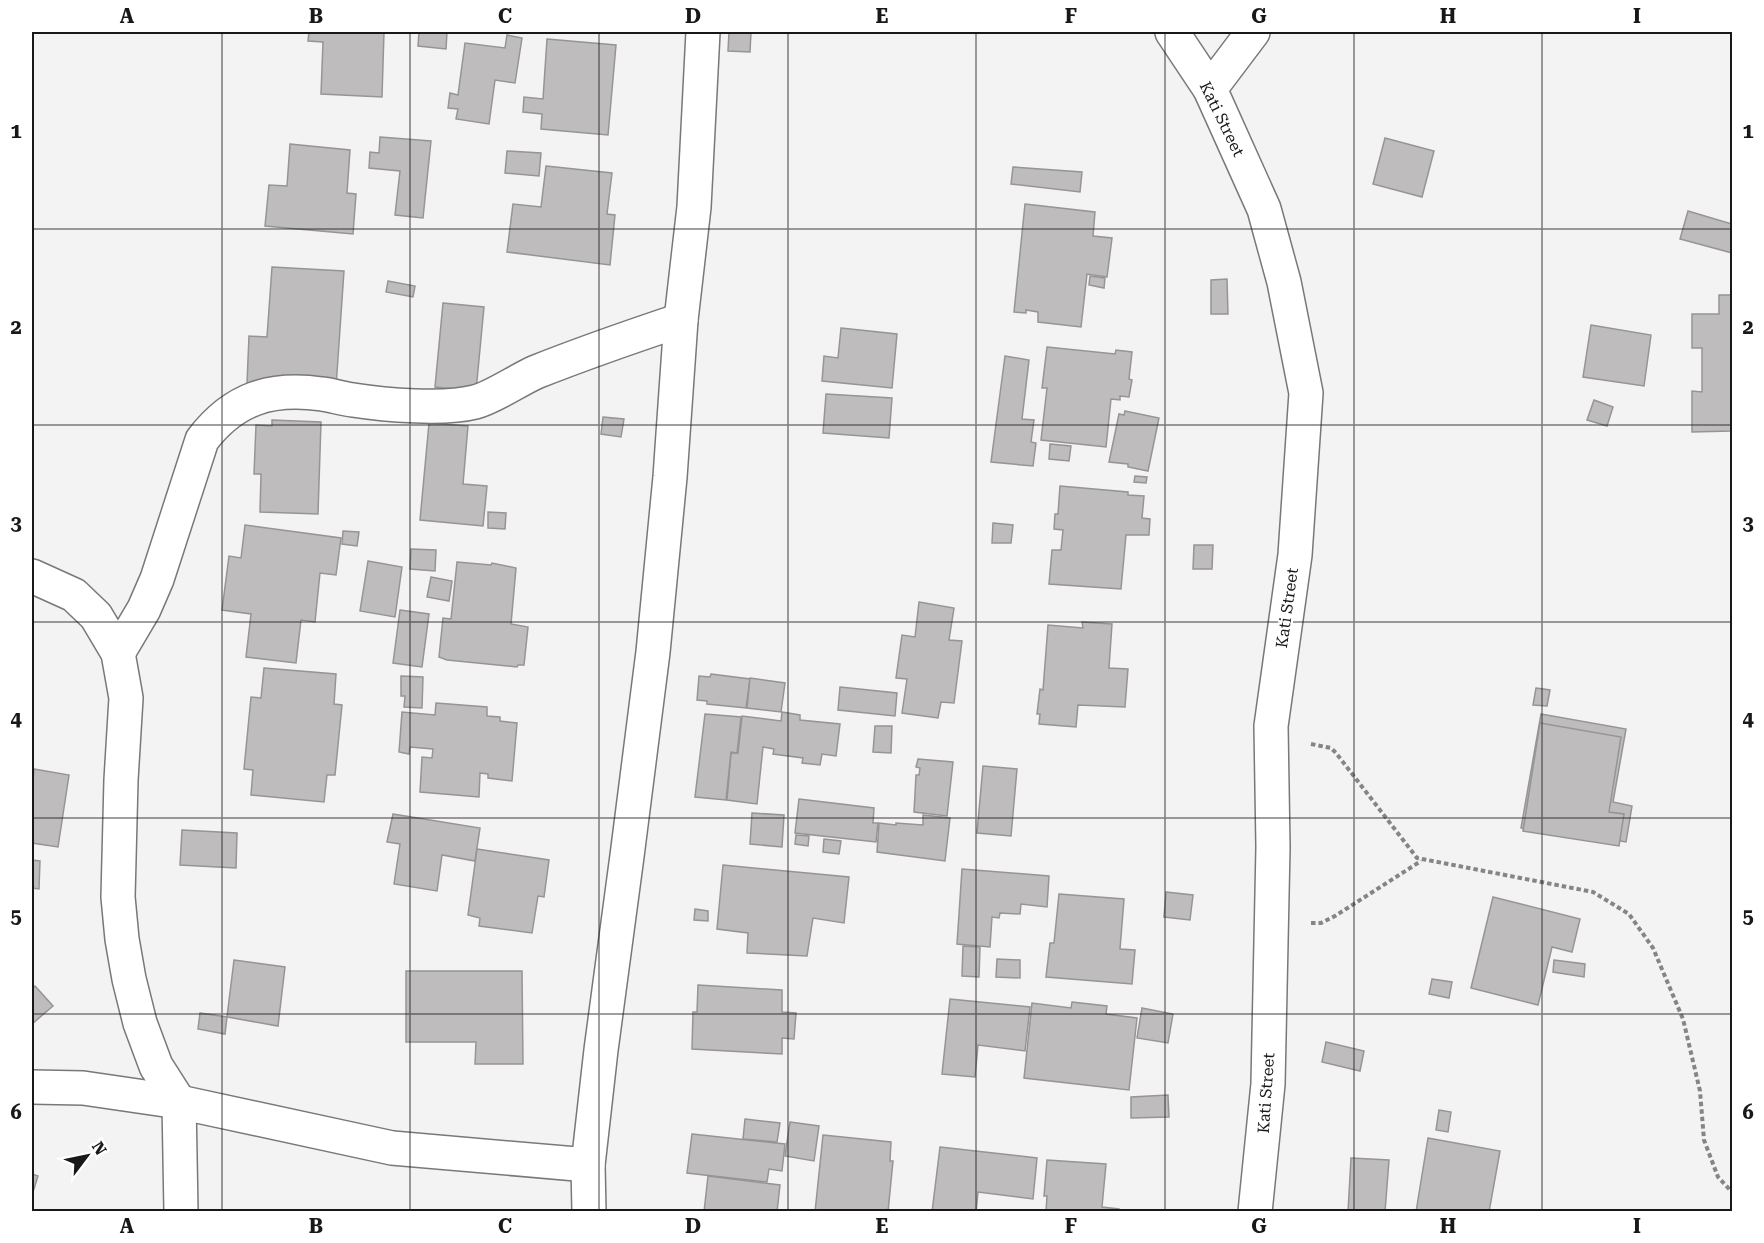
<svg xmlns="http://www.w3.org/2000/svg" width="1764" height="1243" font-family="'Roboto Serif',serif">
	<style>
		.building { fill: #bebcbc; stroke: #969594; stroke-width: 1.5 }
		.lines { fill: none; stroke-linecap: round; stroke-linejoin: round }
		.minor-casing { stroke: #787879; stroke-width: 36 }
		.path { stroke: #858586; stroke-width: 4; stroke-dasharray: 4.5 3; stroke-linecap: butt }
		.minor { stroke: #fff; stroke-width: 33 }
		.grid { fill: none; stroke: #181819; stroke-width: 1.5; stroke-opacity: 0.55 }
		.labels { text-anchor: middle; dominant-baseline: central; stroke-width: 4.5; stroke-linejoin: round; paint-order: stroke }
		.street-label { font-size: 16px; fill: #181819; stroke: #fff }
		.neatline { fill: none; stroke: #181819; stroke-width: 2 }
		.grid-label { font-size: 20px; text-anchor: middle; font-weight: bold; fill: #181819 }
	</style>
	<rect width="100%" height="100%" fill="#f3f3f4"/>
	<g class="building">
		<polygon points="309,32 384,32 382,97 321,94 323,42 308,41"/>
		<polygon points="419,32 447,32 446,49 418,46"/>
		<polygon points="729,32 751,32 750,52 728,51"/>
		<polygon points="507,35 522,38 515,83 495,80 489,124 456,119 458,109 448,108 450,93 458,95 465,43 505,48"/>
		<polygon points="547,39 616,45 608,135 541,129 542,114 523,112 524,97 543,99"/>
		<polygon points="380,137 431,141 423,218 395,215 400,171 369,168 370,152 379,153"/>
		<polygon points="1385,138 1434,151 1422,197 1373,184"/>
		<polygon points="290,144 350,150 347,193 356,194 353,234 265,226 269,185 287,186"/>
		<polygon points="507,151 541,153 539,176 505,173"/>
		<polygon points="546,166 612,173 607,214 615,215 610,265 507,252 513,204 541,207"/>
		<polygon points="1013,167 1082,172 1080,192 1011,184"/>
		<polygon points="1025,204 1095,212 1093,236 1112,238 1107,277 1087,274 1081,327 1038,322 1038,312 1026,310 1026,313 1014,312"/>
		<polygon points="1688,211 1732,224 1732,253 1680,239"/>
		<polygon points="272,267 344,271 336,387 247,383 249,336 267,337"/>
		<polygon points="1090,276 1105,278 1104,288 1089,285"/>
		<polygon points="1227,279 1228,314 1211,314 1211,280"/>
		<polygon points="388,281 415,286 413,297 386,292"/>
		<polygon points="1719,295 1732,295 1731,431 1692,432 1692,391 1702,392 1702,348 1692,348 1692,314 1719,314"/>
		<polygon points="443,303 484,307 476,391 435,387"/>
		<polygon points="1591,325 1651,335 1644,386 1583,377"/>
		<polygon points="841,328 897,334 892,388 822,381 824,356 838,358"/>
		<polygon points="1047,347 1115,354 1116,350 1132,352 1129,379 1132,380 1129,397 1120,396 1120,400 1111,399 1106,447 1041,440 1047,388 1042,388"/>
		<polygon points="1005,356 1029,360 1022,419 1034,420 1031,442 1036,443 1033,466 991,462"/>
		<polygon points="826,394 892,398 889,438 823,433"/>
		<polygon points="1594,400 1613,407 1607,426 1587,420"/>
		<polygon points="1125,411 1159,418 1148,471 1128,467 1128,464 1109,462 1119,414 1124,415"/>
		<polygon points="603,417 624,419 621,437 601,434"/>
		<polygon points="272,420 321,422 318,514 260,512 261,474 254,474 256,425 272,426"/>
		<polygon points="429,423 468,426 463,484 487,486 483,526 420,520"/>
		<polygon points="1050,444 1071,446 1069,461 1049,459"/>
		<polygon points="1135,476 1147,477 1146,483 1134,482"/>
		<polygon points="1060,486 1128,492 1128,495 1144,496 1142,518 1150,519 1149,535 1126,535 1121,589 1049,584 1052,550 1061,550 1063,530 1054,529 1055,514 1058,514"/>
		<polygon points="488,512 506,513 505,529 488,528"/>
		<polygon points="993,523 1013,525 1011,543 992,543"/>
		<polygon points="245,525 341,538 336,575 320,573 315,622 301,620 296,663 246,657 251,614 222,610 229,556 241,558"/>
		<polygon points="343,531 359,532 357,546 342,544"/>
		<polygon points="1194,545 1213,545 1212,569 1193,569"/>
		<polygon points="411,549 436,550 435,571 410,569"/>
		<polygon points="368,561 402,567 395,617 360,611"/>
		<polygon points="457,562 491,565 492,563 516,568 511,624 528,627 524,665 518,665 517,667 447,660 439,657 443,618 451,619"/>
		<polygon points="431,577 452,581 449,601 427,597"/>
		<polygon points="919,602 954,608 949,640 962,641 954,703 941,702 938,718 902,713 907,679 896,678 902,635 915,637"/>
		<polygon points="400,610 429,614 422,667 393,663"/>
		<polygon points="1082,622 1112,624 1109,668 1128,669 1125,707 1078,705 1076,727 1039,724 1040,714 1037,714 1040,689 1043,690 1048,625 1083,628"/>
		<polygon points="264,668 336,674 334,704 342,705 335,775 327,775 324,802 251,795 253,770 244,769 251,697 261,698"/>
		<polygon points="711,674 750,679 746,708 707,704 707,701 697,700 699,676 710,677"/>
		<polygon points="401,676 423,677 422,708 404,707 405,696 401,696"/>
		<polygon points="750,678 785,683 781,712 747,708"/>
		<polygon points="840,687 897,693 895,716 838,710"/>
		<polygon points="1536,688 1550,690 1547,706 1533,705"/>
		<polygon points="436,703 487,707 487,716 500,717 500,721 517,723 512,781 488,778 488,774 480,773 479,797 420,792 422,757 432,758 433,749 410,747 409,754 399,752 402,712 435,715"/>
		<polygon points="782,712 800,715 800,720 840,724 836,756 822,754 820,765 802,763 803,758 773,754 774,749 763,747 757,804 727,800 731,753 738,753 742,716 781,721"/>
		<polygon points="705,714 741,717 737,753 731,752 726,800 695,797"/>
		<polygon points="1541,714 1626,729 1613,802 1632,806 1626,842 1608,839 1607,843 1521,828"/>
		<polygon points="1540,723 1621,737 1609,812 1624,814 1619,846 1523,831"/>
		<polygon points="875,726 892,726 891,753 873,752"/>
		<polygon points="918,759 953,762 947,816 914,812 916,775 919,775 920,768 916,767"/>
		<polygon points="983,766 1017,769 1011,836 977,833"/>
		<polygon points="34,769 69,775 58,847 32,843 32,788"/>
		<polygon points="799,799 874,808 873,823 878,823 876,842 795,833"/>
		<polygon points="752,813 784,815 782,847 750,844"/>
		<polygon points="393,814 480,828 475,861 442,855 437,891 394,884 400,844 387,842"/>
		<polygon points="923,815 950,818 945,861 877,852 879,823 896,825 896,823 923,825"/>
		<polygon points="182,830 237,833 236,868 180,865"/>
		<polygon points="796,835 809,836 808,846 795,844"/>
		<polygon points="824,839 841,841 839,854 823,852"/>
		<polygon points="477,849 549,860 544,897 538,896 532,933 479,926 480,918 468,915"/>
		<polygon points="32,860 40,861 39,889 32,888"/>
		<polygon points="723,865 849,877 844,923 813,918 807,956 747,953 748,933 717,929"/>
		<polygon points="962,869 1049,876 1047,907 1021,904 1020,914 1000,913 999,918 992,917 990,947 957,944"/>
		<polygon points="1166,892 1193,895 1190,920 1164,917"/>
		<polygon points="1059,894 1124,899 1120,949 1135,950 1132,984 1046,977 1050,943 1054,943"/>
		<polygon points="1493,897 1580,919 1572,952 1552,947 1538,1005 1471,988"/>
		<polygon points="695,909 708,911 708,921 694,920"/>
		<polygon points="963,946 980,947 979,977 962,976"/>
		<polygon points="997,959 1020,960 1020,978 996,977"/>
		<polygon points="234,960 285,967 278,1026 227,1017"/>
		<polygon points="1554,960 1585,964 1584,977 1553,972"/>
		<polygon points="406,971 522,971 523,1064 475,1064 476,1042 406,1042"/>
		<polygon points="1432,979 1452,982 1449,998 1429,994"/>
		<polygon points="698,985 782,990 782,1012 796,1013 794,1039 782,1038 782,1054 692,1049 693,1012 697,1012"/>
		<polygon points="35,986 53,1006 32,1024 32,989"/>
		<polygon points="950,999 1030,1007 1025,1051 978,1045 975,1077 942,1074"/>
		<polygon points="1072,1002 1107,1006 1106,1014 1137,1018 1129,1090 1024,1078 1032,1003 1071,1008"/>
		<polygon points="1142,1008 1173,1014 1168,1043 1137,1038"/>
		<polygon points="200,1013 227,1017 225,1034 198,1029"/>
		<polygon points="1326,1042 1364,1051 1360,1071 1322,1062"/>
		<polygon points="1168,1095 1169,1117 1131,1118 1131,1097"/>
		<polygon points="1439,1110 1451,1112 1448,1132 1436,1130"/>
		<polygon points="745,1119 780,1123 777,1142 743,1139"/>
		<polygon points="790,1122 819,1126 814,1161 785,1156"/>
		<polygon points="692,1134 785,1144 782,1171 769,1169 767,1182 687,1173"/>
		<polygon points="823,1135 891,1142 890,1161 893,1161 888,1212 815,1212"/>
		<polygon points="1428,1138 1500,1151 1489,1212 1416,1212"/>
		<polygon points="940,1147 1037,1158 1033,1199 978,1192 976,1212 932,1212"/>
		<polygon points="1351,1158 1389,1160 1385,1212 1348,1212"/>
		<polygon points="1047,1160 1106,1164 1102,1207 1119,1209 1119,1212 1046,1212 1047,1196 1044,1196"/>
		<polygon points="32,1174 38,1176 33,1192 32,1192"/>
		<polygon points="708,1176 780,1185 777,1212 704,1212"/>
	</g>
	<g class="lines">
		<g class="minor-casing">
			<g id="minor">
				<polyline points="1172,32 1210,89 1264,209 1284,282 1306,393 1295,555 1271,726 1273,847 1268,1084 1255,1212"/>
				<polyline points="1210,89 1253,32"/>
				<polyline points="32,576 74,595 96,616 118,653 126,698 121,780 118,897 122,939 129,979 140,1023 156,1066 179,1102 181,1212"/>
				<path d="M118,653L144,609L157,579L202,440C234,398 271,387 322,394C332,395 342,399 353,400C385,405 444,410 475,402C492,398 518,380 536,372C584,353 633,336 681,320"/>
				<polyline points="32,1087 83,1088 179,1102 392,1148 588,1165"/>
				<polyline points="589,1212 588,1165 601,1050 627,856 653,652 670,477 681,320 694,207 703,32"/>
			</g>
		</g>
		<g class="path">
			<polyline points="1311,744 1331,748 1336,753 1417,858 1593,892 1629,914 1653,948 1683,1019 1700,1091 1704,1140 1718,1177 1732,1192"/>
			<polyline points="1311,923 1321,923 1335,916 1421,861"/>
		</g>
		<use href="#minor" class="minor"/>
	</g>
	<path class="grid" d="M222,32V1212M410,32V1212M599,32V1212M788,32V1212M976,32V1212M1165,32V1212M1354,32V1212M1542,32V1212M32,229H1732M32,425H1732M32,622H1732M32,818H1732M32,1014H1732"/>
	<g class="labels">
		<g class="street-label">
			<text transform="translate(1222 119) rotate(64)">Kati Street</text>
			<text transform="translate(1287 608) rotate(-82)">Kati Street</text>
			<text transform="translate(1266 1093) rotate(-86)">Kati Street</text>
		</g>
	</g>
	<rect width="1764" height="1243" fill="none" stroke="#ffffff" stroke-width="66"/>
	<g transform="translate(87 1156) rotate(58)" stroke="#ffffff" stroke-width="4.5" paint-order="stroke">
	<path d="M0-4.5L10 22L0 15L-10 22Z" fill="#181819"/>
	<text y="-9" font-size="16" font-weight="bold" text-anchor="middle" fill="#181819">N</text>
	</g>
	<rect x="33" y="33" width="1698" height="1177" class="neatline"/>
	<g class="grid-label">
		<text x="127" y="23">A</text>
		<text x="316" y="23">B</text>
		<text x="505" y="23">C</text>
		<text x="693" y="23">D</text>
		<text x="882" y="23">E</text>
		<text x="1071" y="23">F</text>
		<text x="1259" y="23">G</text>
		<text x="1448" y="23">H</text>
		<text x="1637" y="23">I</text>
		<text x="16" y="138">1</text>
		<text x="1748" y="138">1</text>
		<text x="16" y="334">2</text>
		<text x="1748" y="334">2</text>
		<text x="16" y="530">3</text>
		<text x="1748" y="530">3</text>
		<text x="16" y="726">4</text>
		<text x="1748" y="726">4</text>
		<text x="16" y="923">5</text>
		<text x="1748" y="923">5</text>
		<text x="16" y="1119">6</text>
		<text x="1748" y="1119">6</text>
		<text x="127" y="1233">A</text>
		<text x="316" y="1233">B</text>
		<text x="505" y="1233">C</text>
		<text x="693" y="1233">D</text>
		<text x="882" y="1233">E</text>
		<text x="1071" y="1233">F</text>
		<text x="1259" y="1233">G</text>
		<text x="1448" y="1233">H</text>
		<text x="1637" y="1233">I</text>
	</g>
</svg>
